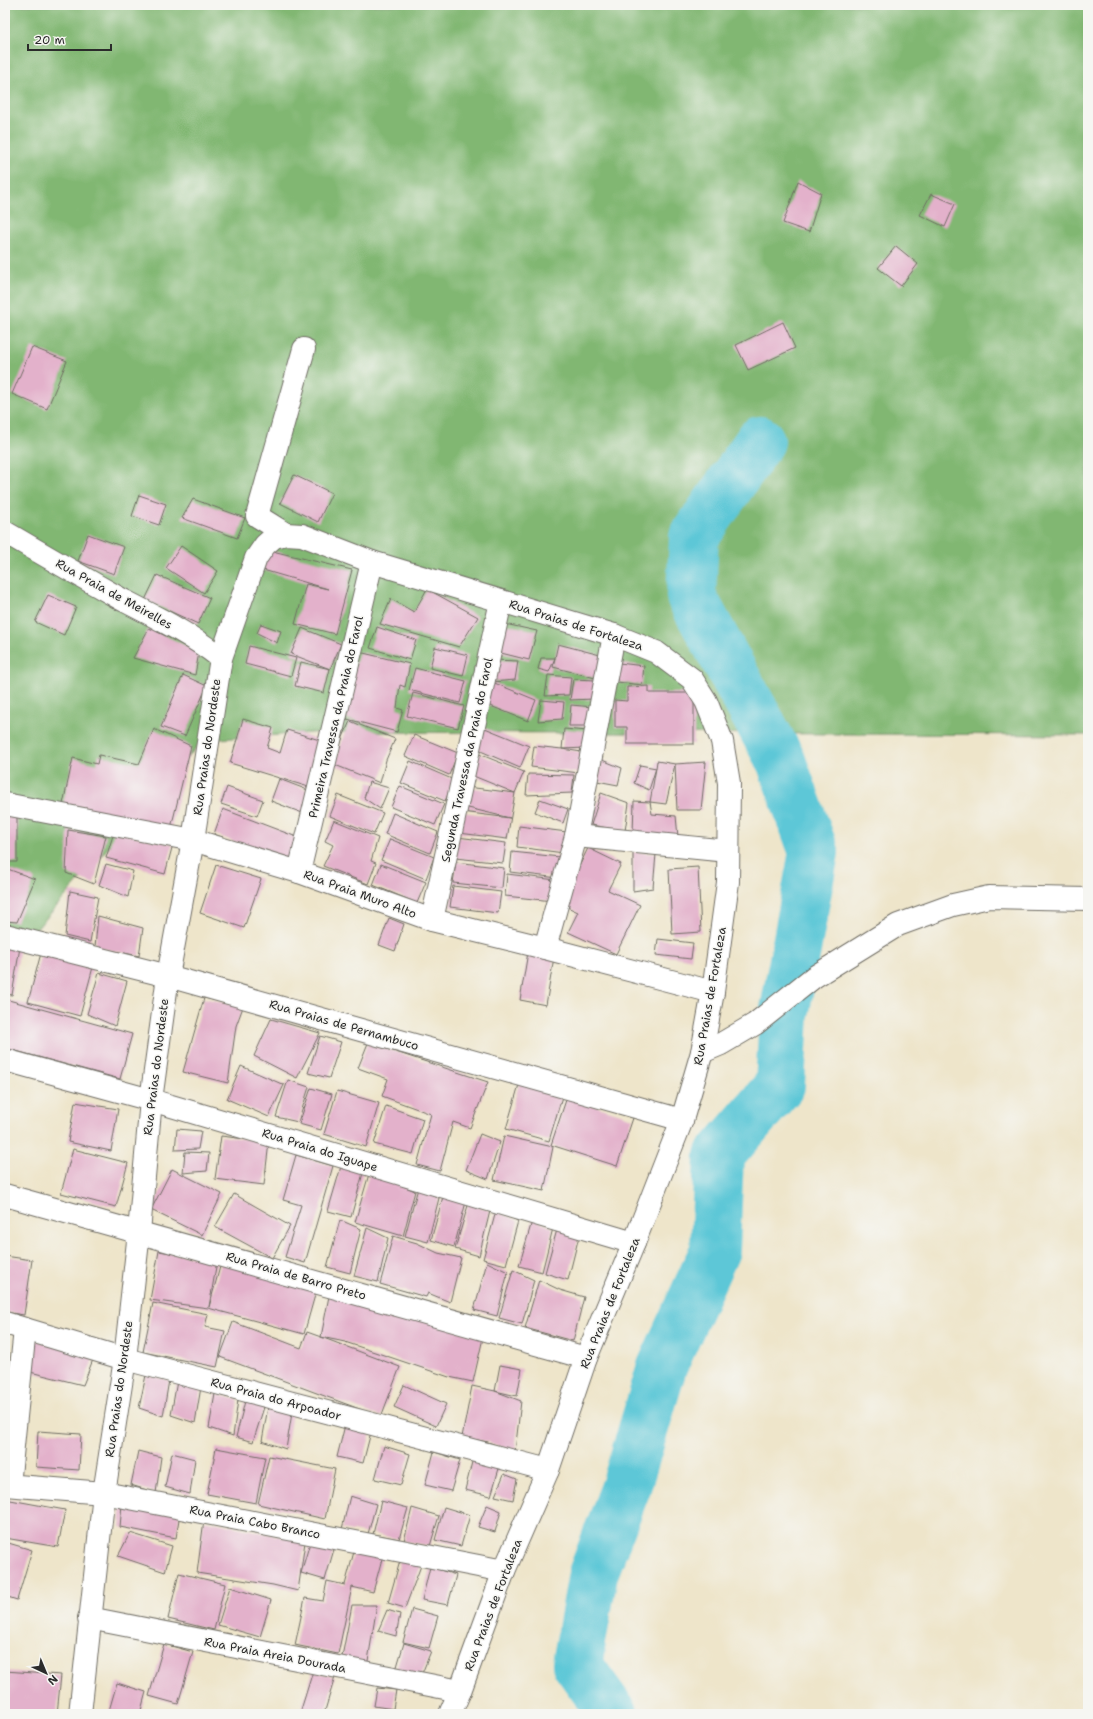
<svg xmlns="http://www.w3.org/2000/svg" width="1093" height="1719" font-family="'Shantell Sans',sans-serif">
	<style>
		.forest { fill: #81b772; stroke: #56714e }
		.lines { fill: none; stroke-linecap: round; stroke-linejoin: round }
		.river { stroke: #5dc7d7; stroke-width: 50 }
		.building { fill: #e3b1cb }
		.street-casing { stroke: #6f6c63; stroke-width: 24 }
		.street { stroke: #fff; stroke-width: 22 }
		.labels { text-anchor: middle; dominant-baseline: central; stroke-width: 3; stroke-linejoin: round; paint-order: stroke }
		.street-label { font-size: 12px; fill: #2b2b2b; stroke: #f6f6f2 }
	</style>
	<rect width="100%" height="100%" fill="#f6f6f2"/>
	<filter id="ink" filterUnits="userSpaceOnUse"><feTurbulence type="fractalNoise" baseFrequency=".025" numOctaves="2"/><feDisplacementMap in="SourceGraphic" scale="8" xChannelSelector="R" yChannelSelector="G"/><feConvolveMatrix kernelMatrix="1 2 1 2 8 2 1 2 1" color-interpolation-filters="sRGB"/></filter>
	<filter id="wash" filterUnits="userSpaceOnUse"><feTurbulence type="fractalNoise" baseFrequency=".012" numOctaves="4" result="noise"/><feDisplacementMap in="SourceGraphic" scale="16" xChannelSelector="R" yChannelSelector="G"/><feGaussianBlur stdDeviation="0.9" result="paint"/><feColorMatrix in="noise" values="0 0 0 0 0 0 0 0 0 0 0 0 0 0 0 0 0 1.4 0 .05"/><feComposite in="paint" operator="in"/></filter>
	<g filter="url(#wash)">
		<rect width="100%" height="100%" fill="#eee5ca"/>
		<polygon class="forest" points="5,5 1088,5 1088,735 326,732 203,740 5,965"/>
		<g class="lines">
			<polyline class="river" points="613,1714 577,1664 593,1574 626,1487 662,1367 715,1250 719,1156 780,1085 784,1015 814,852 781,761 691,596 694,537 760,441"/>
		</g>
		<g id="blocks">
			<g class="building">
				<polygon points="798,181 821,193 809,232 783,223"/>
				<polygon points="931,194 955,204 945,227 920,215"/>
				<polygon points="896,246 918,264 901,286 878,268"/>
				<polygon points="783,322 795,348 748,370 736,345"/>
				<polygon points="32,347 67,361 47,409 12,394"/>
				<polygon points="294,475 332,493 318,522 280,503"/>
				<polygon points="139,495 166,504 159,525 132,516"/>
				<polygon points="193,499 245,518 237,538 182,518"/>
				<polygon points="88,534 124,547 114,574 78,561"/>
				<polygon points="181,546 218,571 204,593 166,568"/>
				<polygon points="268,550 352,570 335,634 295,624 306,584 328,589 263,570"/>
				<polygon points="157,575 210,598 198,624 145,600"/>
				<polygon points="427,589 478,617 459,647 380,624 391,599 414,612"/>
				<polygon points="48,595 76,607 64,635 35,622"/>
				<polygon points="261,624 281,631 277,643 257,633"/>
				<polygon points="505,624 537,631 529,660 497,652"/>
				<polygon points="377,627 416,640 410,660 370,648"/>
				<polygon points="149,628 199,652 195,675 133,658"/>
				<polygon points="302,628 341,644 330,669 324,693 295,686 301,662 330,669 291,654"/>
				<polygon points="558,644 604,656 599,679 553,667"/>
				<polygon points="249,646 296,658 291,676 245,664"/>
				<polygon points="435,647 468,655 463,676 430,668"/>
				<polygon points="359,652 410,664 405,687 400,685 397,708 403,710 397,732 347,719 347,695"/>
				<polygon points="541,658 555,658 549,672 538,669"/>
				<polygon points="494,660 518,661 515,680 492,682"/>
				<polygon points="619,663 644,666 642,685 617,682"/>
				<polygon points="415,668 466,681 460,703 409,690"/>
				<polygon points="183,675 207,686 185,736 161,727"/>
				<polygon points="548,675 571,677 569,695 545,696"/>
				<polygon points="573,679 596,680 594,699 570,700"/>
				<polygon points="492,682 536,700 528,721 483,703"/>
				<polygon points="649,686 649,693 694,693 694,744 627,744 627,727 615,727 615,700 627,701 627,687"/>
				<polygon points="413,693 464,706 458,728 407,716"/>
				<polygon points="541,700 564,702 562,719 538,721"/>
				<polygon points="571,705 594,707 593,726 569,726"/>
				<polygon points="243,719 273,728 267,748 280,753 287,730 326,742 312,788 230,763"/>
				<polygon points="350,721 395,739 386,760 380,783 335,765 341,742"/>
				<polygon points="485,728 529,746 520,768 476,749"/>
				<polygon points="154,729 191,746 171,828 63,804 73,758 97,764 99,755 139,764"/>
				<polygon points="564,729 588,731 586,748 562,749 582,752 579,773 531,767 534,746 562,749"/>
				<polygon points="414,735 458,753 449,775 405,756"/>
				<polygon points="479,754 524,772 515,793 471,775"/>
				<polygon points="602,760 622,768 618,785 597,781"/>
				<polygon points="410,761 454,780 445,801 401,783"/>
				<polygon points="657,761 675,764 666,804 650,802 652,814 676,816 678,837 633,834 634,801 650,802 656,768 649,790 634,783 640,765 656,768"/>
				<polygon points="706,762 701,810 677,810 675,764"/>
				<polygon points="528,774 574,775 572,793 526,795"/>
				<polygon points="279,779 313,792 305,814 271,801"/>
				<polygon points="369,782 389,788 380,809 364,798"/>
				<polygon points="400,786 444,804 435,825 391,807"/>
				<polygon points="227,787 263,800 257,816 221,804"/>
				<polygon points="467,787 515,793 507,839 459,833 462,812 510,818 464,807"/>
				<polygon points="601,793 629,803 625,831 591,825"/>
				<polygon points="338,795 383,813 374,834 330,816"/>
				<polygon points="540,799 568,809 563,823 535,812"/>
				<polygon points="223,809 302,839 293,864 214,834"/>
				<polygon points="5,813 17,815 17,862 5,862"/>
				<polygon points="393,813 438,832 430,853 385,834"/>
				<polygon points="334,820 378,838 371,861 376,863 368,884 323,866 333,845 325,841"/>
				<polygon points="519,826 567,832 564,853 517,847"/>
				<polygon points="68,830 106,836 94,884 66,873"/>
				<polygon points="114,832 173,844 165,874 106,858"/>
				<polygon points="457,837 506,843 503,863 455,858"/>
				<polygon points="390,839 434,857 426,879 381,860"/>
				<polygon points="588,848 621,864 608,890 640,905 616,954 568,932 578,912 561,904"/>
				<polygon points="512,852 560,857 558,878 510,872"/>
				<polygon points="633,852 656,854 653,888 633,891"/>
				<polygon points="456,862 504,868 502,888 453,883"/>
				<polygon points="106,864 133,871 128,897 99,885"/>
				<polygon points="381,864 426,882 417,903 373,885"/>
				<polygon points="216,865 261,879 244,928 200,913"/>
				<polygon points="698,867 701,932 672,934 669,869"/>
				<polygon points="5,868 35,879 17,922 5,921"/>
				<polygon points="507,874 556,880 553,901 505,896"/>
				<polygon points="453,886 501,892 498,913 450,907"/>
				<polygon points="70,891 98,897 90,942 65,936"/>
				<polygon points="98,916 143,928 139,956 95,947"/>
				<polygon points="389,918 404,924 395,951 379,945"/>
				<polygon points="658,939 693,943 691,959 656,955"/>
				<polygon points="5,945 20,947 12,995 5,994"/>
				<polygon points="528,952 554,957 546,1005 520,1000"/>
				<polygon points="41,953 93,967 80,1016 28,1002"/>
				<polygon points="99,973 127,981 115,1026 87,1014"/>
				<polygon points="204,998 243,1007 236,1026 228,1083 183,1072"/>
				<polygon points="5,999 132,1034 120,1079 5,1048"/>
				<polygon points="271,1019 320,1033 297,1078 254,1056"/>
				<polygon points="320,1036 341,1042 329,1078 308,1073"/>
				<polygon points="368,1043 488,1082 470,1128 453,1122 440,1171 417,1165 431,1114 382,1096 388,1079 358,1068"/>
				<polygon points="241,1066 284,1085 269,1117 227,1099"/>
				<polygon points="288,1080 309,1087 298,1122 276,1117"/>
				<polygon points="520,1081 563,1093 549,1141 506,1129"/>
				<polygon points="311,1088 332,1094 321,1130 299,1124"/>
				<polygon points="337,1091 379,1103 366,1147 324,1134"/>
				<polygon points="567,1097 633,1118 617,1166 551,1145"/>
				<polygon points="75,1102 118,1109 111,1151 68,1142"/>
				<polygon points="386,1106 423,1119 413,1154 374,1144"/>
				<polygon points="177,1129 201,1131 198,1149 175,1150"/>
				<polygon points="480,1134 500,1142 488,1179 466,1170"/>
				<polygon points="221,1136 269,1142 264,1185 215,1179"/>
				<polygon points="504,1136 553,1147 544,1191 494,1180"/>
				<polygon points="73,1149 128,1163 116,1207 61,1193"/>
				<polygon points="185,1152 209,1153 207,1171 183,1173"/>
				<polygon points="296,1155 333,1166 305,1263 285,1257 301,1205 283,1200"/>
				<polygon points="342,1163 363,1173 351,1217 328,1211"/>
				<polygon points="172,1169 222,1194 202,1235 151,1210"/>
				<polygon points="369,1174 393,1182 415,1191 403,1236 355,1222"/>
				<polygon points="418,1188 439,1198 428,1242 405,1236"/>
				<polygon points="444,1193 466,1202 454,1247 431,1240"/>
				<polygon points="234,1194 290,1226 272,1258 215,1227"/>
				<polygon points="469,1202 490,1211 479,1256 455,1249"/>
				<polygon points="496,1211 518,1221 506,1265 483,1259"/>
				<polygon points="533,1218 553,1228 542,1272 519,1266"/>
				<polygon points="340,1220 361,1229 350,1273 327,1267"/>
				<polygon points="558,1226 579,1236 568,1280 545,1273"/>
				<polygon points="367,1228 388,1238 378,1282 354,1276"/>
				<polygon points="393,1236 417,1243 438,1253 461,1258 450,1302 428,1293 426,1297 380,1284"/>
				<polygon points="159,1251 217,1261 209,1307 221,1263 317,1288 304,1334 208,1308 150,1300"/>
				<polygon points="5,1256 32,1260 24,1315 5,1312"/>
				<polygon points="487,1262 508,1272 497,1316 474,1310"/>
				<polygon points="513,1270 534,1280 522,1324 499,1318"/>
				<polygon points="539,1280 560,1290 584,1297 573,1341 525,1328"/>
				<polygon points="330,1291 483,1338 473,1382 449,1377 345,1342 321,1337 400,1367 381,1417 220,1357 233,1322 301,1348 307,1332 321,1337"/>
				<polygon points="153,1303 208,1314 205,1327 225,1331 217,1367 143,1352"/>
				<polygon points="32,1339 94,1357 83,1385 26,1371"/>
				<polygon points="500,1365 522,1369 517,1396 495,1391"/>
				<polygon points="146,1375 169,1380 163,1416 139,1408"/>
				<polygon points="177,1381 201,1387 195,1423 171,1415"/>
				<polygon points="404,1385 446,1404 436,1426 394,1407"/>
				<polygon points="472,1386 495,1391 521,1401 515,1452 488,1442 462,1437"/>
				<polygon points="215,1394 238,1400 233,1436 209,1428"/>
				<polygon points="246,1397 265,1404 253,1442 236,1437"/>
				<polygon points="268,1407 292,1413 286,1449 262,1441"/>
				<polygon points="345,1425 371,1432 363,1463 337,1457"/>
				<polygon points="38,1431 81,1434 79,1470 36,1467"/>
				<polygon points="384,1446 410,1454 401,1485 375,1479"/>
				<polygon points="216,1448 265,1457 256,1503 207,1494"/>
				<polygon points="138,1451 161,1457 156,1493 131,1485"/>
				<polygon points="434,1452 460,1460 451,1491 425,1485"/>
				<polygon points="172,1453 195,1459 190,1494 165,1487"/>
				<polygon points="269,1456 335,1469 325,1519 258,1504"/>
				<polygon points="473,1458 500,1465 491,1496 465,1490"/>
				<polygon points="504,1474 517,1479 513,1500 495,1496"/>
				<polygon points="350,1496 376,1504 368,1534 342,1529"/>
				<polygon points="5,1499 65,1510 58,1547 5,1538"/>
				<polygon points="381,1501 408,1508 399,1539 373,1534"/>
				<polygon points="122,1504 180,1513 176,1538 120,1527"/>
				<polygon points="487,1505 501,1511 495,1532 478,1527"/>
				<polygon points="444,1507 470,1515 461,1546 435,1540"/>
				<polygon points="412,1508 439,1516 430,1546 404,1541"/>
				<polygon points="204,1520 305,1542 298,1591 273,1585 197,1573"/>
				<polygon points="130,1533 172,1546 165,1572 118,1556"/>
				<polygon points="311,1539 335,1546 325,1580 301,1573"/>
				<polygon points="5,1542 32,1550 17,1600 5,1596"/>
				<polygon points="355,1548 383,1555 373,1592 352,1587 338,1654 295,1645 305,1598 323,1601 327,1581 345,1585"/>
				<polygon points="400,1561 422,1563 405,1608 388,1603"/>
				<polygon points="430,1567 456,1575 448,1605 422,1600"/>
				<polygon points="179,1573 225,1584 214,1630 168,1619"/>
				<polygon points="230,1587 271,1600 260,1637 218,1625"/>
				<polygon points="352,1605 377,1605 367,1667 341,1662"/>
				<polygon points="412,1609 438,1616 429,1648 403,1642"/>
				<polygon points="387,1610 400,1614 396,1636 378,1631"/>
				<polygon points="404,1643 431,1651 421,1676 396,1670"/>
				<polygon points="164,1644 193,1652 178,1704 149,1696"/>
				<polygon points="5,1671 61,1675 57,1714 5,1714"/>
				<polygon points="313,1671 335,1677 324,1714 300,1713"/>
				<polygon points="117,1683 146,1692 140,1714 108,1714"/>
				<polygon points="377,1688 396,1690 393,1709 374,1706"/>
			</g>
		</g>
	</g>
	<g filter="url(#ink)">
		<use href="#blocks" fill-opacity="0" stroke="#6f6c63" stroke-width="1"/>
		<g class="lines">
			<g class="street-casing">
				<g id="street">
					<path d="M5,532C44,555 82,577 121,599C156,617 190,634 221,658"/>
					<polyline points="286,534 257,516 304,349"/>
					<polyline points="5,804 193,840 299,872 432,920 545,948 713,992"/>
					<polyline points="576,836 728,851"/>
					<polyline points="299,872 372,562"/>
					<polyline points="432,920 501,601"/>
					<polyline points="5,935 168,976 682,1120"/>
					<polyline points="545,948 576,836 614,635"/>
					<polyline points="702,1052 721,1044 755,1024 814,977 898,925 953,905 989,897 1088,899"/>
					<polyline points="5,1060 151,1100 634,1243"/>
					<polyline points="5,1195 586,1358"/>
					<polyline points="5,1323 125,1359 548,1470"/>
					<polyline points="5,1485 104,1493 504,1571"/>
					<polyline points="9,1485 25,1329"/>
					<polyline points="89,1618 460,1691"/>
					<polyline points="80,1714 104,1493 125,1359 139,1232 151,1100 168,976 193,840 221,658 256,558 265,545 274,537 286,534 302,535 372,562 614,635 656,652 692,679 706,701 722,741 729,783 728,882 713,992 702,1052 682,1120 634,1243 586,1358 548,1470 504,1571 460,1691 450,1714"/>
				</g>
			</g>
			<use href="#street" class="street"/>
		</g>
	</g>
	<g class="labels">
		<g class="street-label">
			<text transform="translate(114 594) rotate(29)">Rua Praia de Meirelles</text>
			<text transform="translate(576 625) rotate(18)">Rua Praias de Fortaleza</text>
			<text transform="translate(336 717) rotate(-77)">Primeira Travessa da Praia do Farol</text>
			<text transform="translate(207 747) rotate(-82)">Rua Praias do Nordeste</text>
			<text transform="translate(467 760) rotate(-78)">Segunda Travessa da Praia do Farol</text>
			<text transform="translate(360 894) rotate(20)">Rua Praia Muro Alto</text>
			<text transform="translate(710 996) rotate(-80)">Rua Praias de Fortaleza</text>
			<text transform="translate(344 1025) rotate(16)">Rua Praias de Pernambuco</text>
			<text transform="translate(156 1067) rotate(-83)">Rua Praias do Nordeste</text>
			<text transform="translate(320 1150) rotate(17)">Rua Praia do Iguape</text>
			<text transform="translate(296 1276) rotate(16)">Rua Praia de Barro Preto</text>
			<text transform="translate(610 1303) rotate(-68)">Rua Praias de Fortaleza</text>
			<text transform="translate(119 1389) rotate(-82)">Rua Praias do Nordeste</text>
			<text transform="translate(276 1399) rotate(15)">Rua Praia do Arpoador</text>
			<text transform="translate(255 1522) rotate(11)">Rua Praia Cabo Branco</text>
			<text transform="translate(493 1605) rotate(-69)">Rua Praias de Fortaleza</text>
			<text transform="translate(275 1655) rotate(11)">Rua Praia Areia Dourada</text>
		</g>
	</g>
	<rect width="1093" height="1719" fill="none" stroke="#f6f6f2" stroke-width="20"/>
	<g transform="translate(46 1673) rotate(136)" stroke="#f6f6f2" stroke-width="3" paint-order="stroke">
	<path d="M0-3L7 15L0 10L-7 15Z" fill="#2b2b2b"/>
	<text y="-6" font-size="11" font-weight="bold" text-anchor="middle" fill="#2b2b2b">N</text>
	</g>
	<path d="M28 44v6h83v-6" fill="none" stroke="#2b2b2b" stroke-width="2"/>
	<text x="34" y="44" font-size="12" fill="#2b2b2b" stroke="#f6f6f2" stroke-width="3" paint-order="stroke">20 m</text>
</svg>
